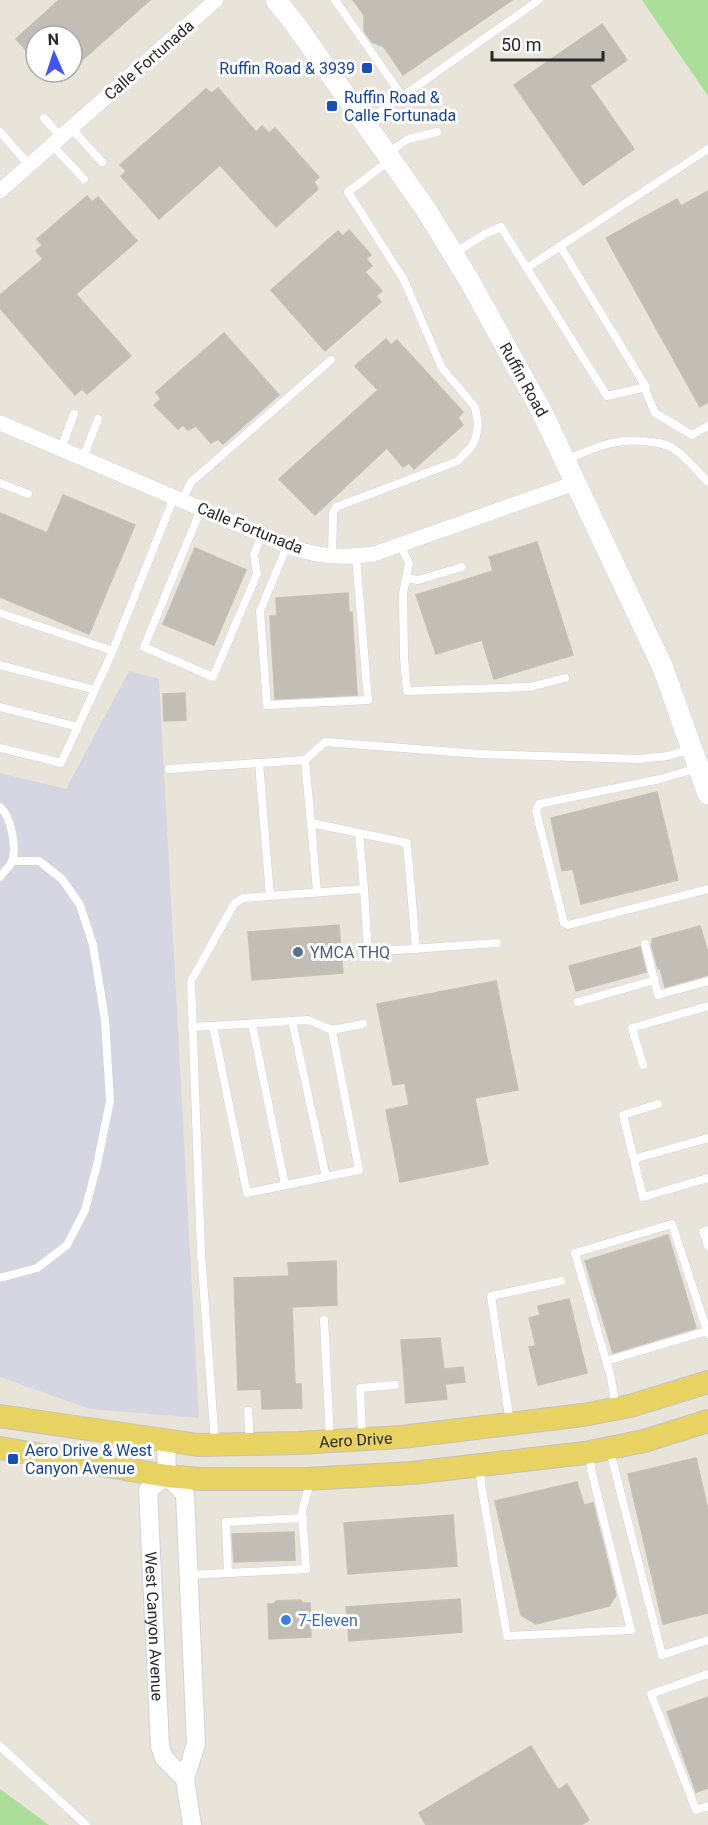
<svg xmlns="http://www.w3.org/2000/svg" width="708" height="1825" font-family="Roboto,sans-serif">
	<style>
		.airport { fill: #d5d6e2 }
		.green { fill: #abde99 }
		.building { fill: #c2beb6; stroke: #c4c0b4; stroke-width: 1.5 }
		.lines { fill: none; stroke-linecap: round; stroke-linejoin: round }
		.service-casing { stroke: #cfd1e0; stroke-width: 9 }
		.minor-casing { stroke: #cfd1e0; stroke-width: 16 }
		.tertiary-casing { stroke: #cfd1e0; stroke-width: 20 }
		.secondary-casing { stroke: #cfd1e0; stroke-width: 22 }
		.primary-casing { stroke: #c3c3c3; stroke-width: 24 }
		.service { stroke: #fff; stroke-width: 8 }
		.minor { stroke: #fff; stroke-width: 15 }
		.tertiary { stroke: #fff; stroke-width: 18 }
		.secondary { stroke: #fff; stroke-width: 21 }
		.primary { stroke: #e8d261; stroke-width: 22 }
		.transit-dot { fill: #1a4fb4; stroke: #fff; stroke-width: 2 }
		.service-dot { fill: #5c6f8a; stroke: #fff; stroke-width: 2 }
		.shop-dot { fill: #3f7fe0; stroke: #fff; stroke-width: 2 }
		.labels { text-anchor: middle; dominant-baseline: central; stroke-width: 6; stroke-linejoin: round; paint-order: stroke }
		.street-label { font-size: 16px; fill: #282828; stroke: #fff }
		.transit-label { font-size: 16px; fill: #164399; stroke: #fff; text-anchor: start }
		.service-label { font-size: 16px; fill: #4e5e75; stroke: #fff; text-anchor: start }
		.shop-label { font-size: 16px; fill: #366cbe; stroke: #fff; text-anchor: start }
	</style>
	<rect width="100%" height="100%" fill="#e9e4da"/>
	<polygon class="airport" points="129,671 159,679 199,1418 90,1409 0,1377 0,773 66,789"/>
	<g class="green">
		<polygon points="642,0 708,0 708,96"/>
		<polygon points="0,1789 49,1825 0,1825"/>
	</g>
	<g class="building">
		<polygon points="59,0 150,0 72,69 72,36 36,36 36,61 16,39"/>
		<polygon points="353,0 512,0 403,75 384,47 372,42 364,31 364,15"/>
		<polygon points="602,24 627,60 590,86 634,149 583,185 514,85"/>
		<polygon points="218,88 256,132 262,126 269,133 275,128 319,177 314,182 318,189 276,227 220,165 159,219 121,176 126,171 120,165 206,89 212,93"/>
		<polygon points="708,191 708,402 700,407 606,238 677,199 681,206"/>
		<polygon points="87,196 92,202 98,197 137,241 76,294 131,356 87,394 82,389 75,395 0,308 0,295 43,259 36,251 42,245 37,239"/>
		<polygon points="349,230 371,255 366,259 372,266 365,272 382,291 376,296 381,302 325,351 271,290 338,231 343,236"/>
		<polygon points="224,333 279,395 223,444 218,439 211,443 196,426 188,430 183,425 178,429 154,405 161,399 156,392"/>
		<polygon points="386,339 391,345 397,340 463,412 458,418 463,425 414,469 409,463 403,467 387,448 315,515 279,479 378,390 355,366"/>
		<polygon points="63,495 135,525 89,634 0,597 0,513 47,533"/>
		<polygon points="537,542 573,655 494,679 482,640 436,654 416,595 493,571 489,557"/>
		<polygon points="195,548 246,570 214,645 163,624"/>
		<polygon points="348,593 349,612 352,612 357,695 275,699 270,616 277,616 276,598"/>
		<polygon points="185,693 186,720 164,721 163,694"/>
		<polygon points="657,792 678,880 581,904 573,869 562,871 551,818"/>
		<polygon points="339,925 343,973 252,980 248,932"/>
		<polygon points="700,926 708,953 708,975 665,987 660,968 658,969 651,944 653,943 652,939"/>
		<polygon points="640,947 646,972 576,991 569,966"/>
		<polygon points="496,981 518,1090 475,1098 488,1164 400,1182 386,1110 409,1105 405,1083 393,1085 377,1004"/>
		<polygon points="668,1235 696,1328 613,1353 585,1261"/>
		<polygon points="336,1261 337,1305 292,1307 295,1384 301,1384 302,1408 262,1409 261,1389 238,1390 234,1278 289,1276 288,1263"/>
		<polygon points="569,1299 587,1373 538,1385 529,1347 536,1346 529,1318 540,1315 538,1306"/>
		<polygon points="440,1338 444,1369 463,1367 465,1382 445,1384 447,1399 406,1403 401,1340"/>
		<polygon points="696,1458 708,1510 708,1613 663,1624 628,1474"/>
		<polygon points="577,1482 584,1505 593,1503 616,1595 609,1606 536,1624 521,1615 495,1501"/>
		<polygon points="453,1515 457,1566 348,1574 344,1523"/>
		<polygon points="294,1532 295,1560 234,1562 232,1534"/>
		<polygon points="460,1599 462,1632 349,1641 346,1607"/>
		<polygon points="300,1600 303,1603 310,1603 311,1637 269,1639 268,1604 274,1604 276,1601"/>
		<polygon points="708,1697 708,1788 696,1792 667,1712"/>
		<polygon points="531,1746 558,1790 567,1784 589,1820 581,1825 426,1825 419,1813"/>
	</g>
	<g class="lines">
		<g class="service-casing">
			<g id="service">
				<polyline points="335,0 402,96"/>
				<polyline points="44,118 61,137"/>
				<polyline points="366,122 539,0"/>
				<polyline points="71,128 102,162"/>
				<polyline points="0,132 29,165"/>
				<polyline points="52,145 84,179"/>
				<polyline points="388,153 408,139 437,132"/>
				<polyline points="453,254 485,234 501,227 607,396 646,387 560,246"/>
				<polyline points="527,268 708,149"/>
				<polyline points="644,387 655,413 692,435 708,426"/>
				<polyline points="61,449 74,414"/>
				<polyline points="83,458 98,419"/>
				<path d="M566,460C592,449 614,438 643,441C653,442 665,443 674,449C687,458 697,471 708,482"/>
				<polyline points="0,483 28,494"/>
				<polyline points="182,501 191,482 331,360"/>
				<polyline points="201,509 144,647 213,677 257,574 254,554 262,535"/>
				<polyline points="400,545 409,563 403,594 404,658 407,691 530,687 565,678"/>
				<polyline points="287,546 260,611 267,705 368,700 356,556"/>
				<polyline points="332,556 333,513 336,507 458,461 472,446 476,437 478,424 475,407 442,368 404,280 348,192 389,161"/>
				<polyline points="406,578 418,580 462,567"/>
				<polyline points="0,613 113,651"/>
				<polyline points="0,665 95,690"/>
				<polyline points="0,707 78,727"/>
				<polyline points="0,748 61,763 111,655 174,497"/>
				<polyline points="305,760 311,823"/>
				<polyline points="698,768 660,779 539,804 536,811 564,923 568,925 708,889"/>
				<polyline points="169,769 305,760 325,742 480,754 639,759 668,756 690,749"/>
				<path d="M0,807C11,816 17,848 12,861C10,867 3,872 0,877"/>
				<polyline points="359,833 407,843 416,949"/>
				<polyline points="364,889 368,952 497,943"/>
				<polyline points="270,896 364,889 359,833 311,823 317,892"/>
				<polyline points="645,944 658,995 708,981"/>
				<polyline points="578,1002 655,980"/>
				<polyline points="292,1021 326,1177"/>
				<polyline points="252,1024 285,1185"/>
				<polyline points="213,1026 247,1193 359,1170 332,1030"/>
				<polyline points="192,1027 308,1020 332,1030 363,1024"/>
				<polyline points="643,1065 632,1028 708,1006"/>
				<polyline points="658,1104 623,1115 643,1197 708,1178"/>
				<polyline points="634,1159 708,1138"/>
				<polyline points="708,1230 703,1232 708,1246"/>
				<polyline points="0,1278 37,1268 67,1245 85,1210 97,1165 110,1101 105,1020 93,945 80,905 62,879 39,861 12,861"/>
				<polyline points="324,1320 330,1440"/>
				<polyline points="606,1361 707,1331"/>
				<polyline points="616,1407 611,1378 575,1253 672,1224 708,1334"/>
				<polyline points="248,1411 250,1443"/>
				<polyline points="510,1423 491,1296 561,1281"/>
				<polyline points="362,1438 360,1388 395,1385"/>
				<polyline points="215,1443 201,1253 191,981 234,904 243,898 270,896 259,763"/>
				<polyline points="610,1451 662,1655 708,1640"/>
				<polyline points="480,1467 481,1484 507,1636 631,1630 591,1469 589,1453"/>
				<polyline points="228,1573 226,1522 303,1518"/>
				<polyline points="190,1575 306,1569 302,1511 308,1490 308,1480"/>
				<polyline points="708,1674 651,1694 696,1810 708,1806"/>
				<polyline points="0,1746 86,1825"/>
			</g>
		</g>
		<g class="minor-casing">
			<g id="minor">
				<polyline points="0,191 216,0"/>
				<path d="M0,423L293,548C323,557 343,558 374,554L575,483"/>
			</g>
		</g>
		<g class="tertiary-casing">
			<g id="tertiary">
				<polyline points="166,1440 167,1476 185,1494 196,1744 185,1779 192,1825"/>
				<path id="s1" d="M167,1476L148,1490L160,1746L164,1758L185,1779"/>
			</g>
		</g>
		<g class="secondary-casing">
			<g id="secondary">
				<path id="s2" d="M276,0L295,24L427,211L469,280L543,414L663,668L708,794"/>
			</g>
		</g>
		<g class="primary-casing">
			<g id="primary">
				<path id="s3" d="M0,1416L198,1445L298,1443L401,1437L583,1415L630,1406L708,1382"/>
				<polyline points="0,1448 167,1476 201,1479 306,1479 412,1473 585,1453 644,1441 708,1421"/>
			</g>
		</g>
		<use href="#service" class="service"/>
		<use href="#minor" class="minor"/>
		<use href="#tertiary" class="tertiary"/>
		<use href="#secondary" class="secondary"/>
		<use href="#primary" class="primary"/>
	</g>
	<g class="transit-dot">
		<rect x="361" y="62" width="12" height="12" rx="3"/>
		<rect x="326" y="100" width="12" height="12" rx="3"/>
		<rect x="7" y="1453" width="12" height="12" rx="3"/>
	</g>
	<circle class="service-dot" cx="298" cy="952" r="6"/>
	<circle class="shop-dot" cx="286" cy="1620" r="6"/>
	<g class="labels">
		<g class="street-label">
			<text transform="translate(149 60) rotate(-41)">Calle Fortunada</text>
			<text stroke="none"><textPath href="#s2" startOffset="454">Ruffin Road</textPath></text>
			<text transform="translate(250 528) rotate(22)">Calle Fortunada</text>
			<text stroke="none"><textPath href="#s3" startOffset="358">Aero Drive</textPath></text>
			<text stroke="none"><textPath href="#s1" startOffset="160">West Canyon Avenue</textPath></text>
		</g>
		<g class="transit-label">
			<text x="355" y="68" text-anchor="end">Ruffin Road &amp; 3939</text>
			<text x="344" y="97">Ruffin Road &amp;<tspan x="344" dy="18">Calle Fortunada</tspan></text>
			<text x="25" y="1450">Aero Drive &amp; West<tspan x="25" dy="18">Canyon Avenue</tspan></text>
		</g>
		<g class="service-label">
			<text x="310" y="952">YMCA THQ</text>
		</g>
		<g class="shop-label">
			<text x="298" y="1620">7-Eleven</text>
		</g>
	</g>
	<g transform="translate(54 54) rotate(357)"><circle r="28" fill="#ffffff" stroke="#a9a9a9" stroke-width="1.5"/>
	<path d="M0-4.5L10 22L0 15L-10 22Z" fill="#4256ef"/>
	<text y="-9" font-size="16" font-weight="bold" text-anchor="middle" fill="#282828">N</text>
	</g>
	<path d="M492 51v9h111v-9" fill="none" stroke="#282828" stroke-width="3"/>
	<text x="501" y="51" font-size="18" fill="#282828" stroke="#ffffff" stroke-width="4.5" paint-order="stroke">50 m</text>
</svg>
